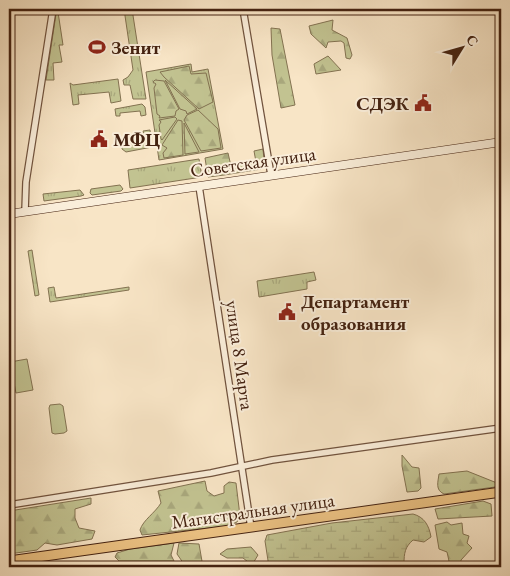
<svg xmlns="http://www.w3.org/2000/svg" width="510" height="576" font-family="'EB Garamond',serif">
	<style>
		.grass { fill: url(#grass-tufts); stroke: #837251 }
		.forest { fill: url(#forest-firs); stroke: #837251 }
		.wetland { fill: url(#wetland-marsh); stroke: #837251 }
		.pitch { fill: #c2c391; stroke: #837251 }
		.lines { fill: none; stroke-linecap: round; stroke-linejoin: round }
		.street-casing { stroke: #71533e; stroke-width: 8 }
		.secondary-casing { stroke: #421; stroke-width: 9 }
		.primary-casing { stroke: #421; stroke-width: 11 }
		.street { stroke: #faeeda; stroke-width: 5.5 }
		.secondary { stroke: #faeeda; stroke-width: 8 }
		.primary { stroke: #ecc283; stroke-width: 9 }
		.labels { text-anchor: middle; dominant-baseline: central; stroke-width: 4; stroke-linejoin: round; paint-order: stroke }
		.poi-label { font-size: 19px; font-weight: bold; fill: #421; stroke: #faeeda; text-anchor: start }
		.street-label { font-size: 19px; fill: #421; stroke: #faeeda }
	</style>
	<defs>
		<pattern id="grass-tufts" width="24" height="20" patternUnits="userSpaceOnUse" patternTransform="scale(1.25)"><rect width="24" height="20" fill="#c2c391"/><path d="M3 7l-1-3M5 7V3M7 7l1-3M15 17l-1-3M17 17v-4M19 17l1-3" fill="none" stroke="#a8a77c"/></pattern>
		<pattern id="forest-firs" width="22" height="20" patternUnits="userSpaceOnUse" patternTransform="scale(1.25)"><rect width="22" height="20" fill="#c2c391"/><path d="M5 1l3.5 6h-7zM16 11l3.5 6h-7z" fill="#a8a77c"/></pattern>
		<pattern id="wetland-marsh" width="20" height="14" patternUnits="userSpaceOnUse" patternTransform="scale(1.25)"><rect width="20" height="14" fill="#c2c391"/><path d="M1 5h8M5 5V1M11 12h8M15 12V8" fill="none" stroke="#a8a77c"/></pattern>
	</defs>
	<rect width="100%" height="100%" fill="#f8e5c6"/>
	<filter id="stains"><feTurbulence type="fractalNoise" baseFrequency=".004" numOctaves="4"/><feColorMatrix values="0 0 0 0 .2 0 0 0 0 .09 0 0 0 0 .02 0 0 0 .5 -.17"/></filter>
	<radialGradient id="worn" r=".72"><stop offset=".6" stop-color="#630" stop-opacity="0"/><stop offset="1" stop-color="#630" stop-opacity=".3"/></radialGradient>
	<g class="grass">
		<polygon points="124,9 132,9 146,99 133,99 130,85 124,85 123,80 128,77 133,70"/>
		<polygon points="58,12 63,45 59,45 62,62 53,63 54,80 46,80 56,14"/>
		<polygon points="191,64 192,72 208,69 223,149 159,160 146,72"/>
		<polygon points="118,79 121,101 111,103 109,92 78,95 79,104 73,105 70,83 73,85"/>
		<polygon points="142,104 145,107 146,115 141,116 140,111 120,113 120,116 116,116 115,109"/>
		<polygon points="150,130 152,147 126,152 122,149 121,142 125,141 126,145 145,141 143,131"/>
		<polygon points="263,149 264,160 261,169 224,175 231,166 256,162 254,151"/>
		<polygon points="199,159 202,177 130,188 128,170"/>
		<polygon points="120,185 123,189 121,191 92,195 90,193 91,189"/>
		<polygon points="80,190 84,195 81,196 44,201 43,194"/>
		<polygon points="32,250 39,295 35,296 28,251"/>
		<polygon points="314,272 316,280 307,282 307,289 259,297 257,281"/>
		<polygon points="54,287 56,298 129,287 129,290 50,302 48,288"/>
	</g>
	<g class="forest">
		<polygon points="333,20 332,30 347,38 352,55 350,59 346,58 344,43 341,41 328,42 326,48 311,34 309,26"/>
		<polygon points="271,28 280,29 295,105 281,108 272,55"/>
		<polygon points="328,56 341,70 316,74 314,64"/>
		<polygon points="189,66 191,74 206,73 213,102 199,109 164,77 160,72"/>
		<polygon points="155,80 164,81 179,109 176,111 175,116 159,118 160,116 157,114 154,88 156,84 153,82"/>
		<polygon points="165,80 197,109 187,114 186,111 180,109"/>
		<polygon points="198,110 218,129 221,148 201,151 184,120 187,115"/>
		<polygon points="175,117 177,119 162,140 161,139 159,125 161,122 159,120"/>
		<polygon points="178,120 182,121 183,155 164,158 163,153 167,148 162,145"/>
		<polygon points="184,123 199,152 185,154"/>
		<polygon points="228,153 231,166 224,175 208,177 205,158"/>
		<polygon points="402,455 412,467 419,468 421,488 418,491 407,492 402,466"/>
		<path d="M467,471L497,483L495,487L444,494C435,490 438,482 439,474Z"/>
		<path d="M205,481L207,491L214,496L224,493V486L229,482L236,483L240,516L237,522L228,526L142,535L140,530C143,520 155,513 161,503L158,491Z"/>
		<polygon points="91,498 91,504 75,509 75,518 79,528 95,531 92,539 57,545 45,543 37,550 9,554 9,511"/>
		<polygon points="483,501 491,504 492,516 438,519 435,509"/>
		<polygon points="447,522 451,525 462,523 463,534 469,536 467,543 472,548 461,560 461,567 440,566 449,561 447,552 439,549 435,525"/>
		<polygon points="174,543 171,555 174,561 119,561 115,557 117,553 130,549"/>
		<polygon points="179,543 199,544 203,567 186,567 177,554"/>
	</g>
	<g class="wetland">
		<path d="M413,514C424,517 429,525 431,537L424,542L413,540C405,547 404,553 404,564L408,567H269L265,541L267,535L332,523Z"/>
		<polygon points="251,547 258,555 252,565 243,558 227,558 220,554 227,549"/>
	</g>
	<g class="pitch">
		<polygon points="27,359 33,390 16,393 10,362"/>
		<polygon points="60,404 63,406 67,431 64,433 55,434 52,433 49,408 50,405"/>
	</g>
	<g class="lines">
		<g class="street-casing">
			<g id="street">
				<polyline points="243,9 271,175"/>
				<polyline points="199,186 251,528"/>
				<polyline points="25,211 26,182 53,9"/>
				<polyline points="9,505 211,473 272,460 501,428"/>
			</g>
		</g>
		<g class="secondary-casing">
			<polyline id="secondary" points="9,214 501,142"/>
		</g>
		<g class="primary-casing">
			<polyline id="primary" points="9,561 501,492"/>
		</g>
		<use href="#street" class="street"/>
		<use href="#secondary" class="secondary"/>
		<use href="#primary" class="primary"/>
	</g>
	<defs>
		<g id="stadium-bare" transform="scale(1.35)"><path d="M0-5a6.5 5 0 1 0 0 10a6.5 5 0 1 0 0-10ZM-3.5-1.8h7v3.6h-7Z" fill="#8f2418" stroke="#faeeda" stroke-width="2.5" paint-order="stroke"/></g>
		<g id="civic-bare" transform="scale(1.35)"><path d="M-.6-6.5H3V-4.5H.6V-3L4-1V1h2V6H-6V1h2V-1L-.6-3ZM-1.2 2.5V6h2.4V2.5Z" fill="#8f2418" stroke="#faeeda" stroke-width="2.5" paint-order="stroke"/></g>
	</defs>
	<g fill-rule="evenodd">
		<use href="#stadium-bare" x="97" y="47"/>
		<use href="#civic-bare" x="423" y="103"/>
		<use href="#civic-bare" x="99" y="139"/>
		<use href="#civic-bare" x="287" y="312"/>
	</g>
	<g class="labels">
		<g class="poi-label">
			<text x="111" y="47">Зенит</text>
			<text x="409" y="103" text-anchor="end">СДЭК</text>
			<text x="113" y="139">МФЦ</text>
			<text x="301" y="301">Департамент<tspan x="301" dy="22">образования</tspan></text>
		</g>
		<g class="street-label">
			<text transform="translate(253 162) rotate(-8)">Советская улица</text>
			<text transform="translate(240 355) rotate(82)">улица 8 Марта</text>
			<text transform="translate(253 511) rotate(-8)">Магистральная улица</text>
		</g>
	</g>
	<rect width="510" height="576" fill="none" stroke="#f8e5c6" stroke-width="30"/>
	<rect x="10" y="10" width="490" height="556" fill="none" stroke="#421" stroke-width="2.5"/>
	<rect x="15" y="15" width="480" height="546" fill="none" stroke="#421"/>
	<g transform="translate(462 48) rotate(53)" stroke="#faeeda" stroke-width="4" paint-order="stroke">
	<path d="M0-4L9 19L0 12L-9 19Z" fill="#442211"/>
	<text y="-8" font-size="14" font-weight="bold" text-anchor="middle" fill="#442211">С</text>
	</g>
	<rect width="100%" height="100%" filter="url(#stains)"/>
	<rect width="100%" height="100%" fill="url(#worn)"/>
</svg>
